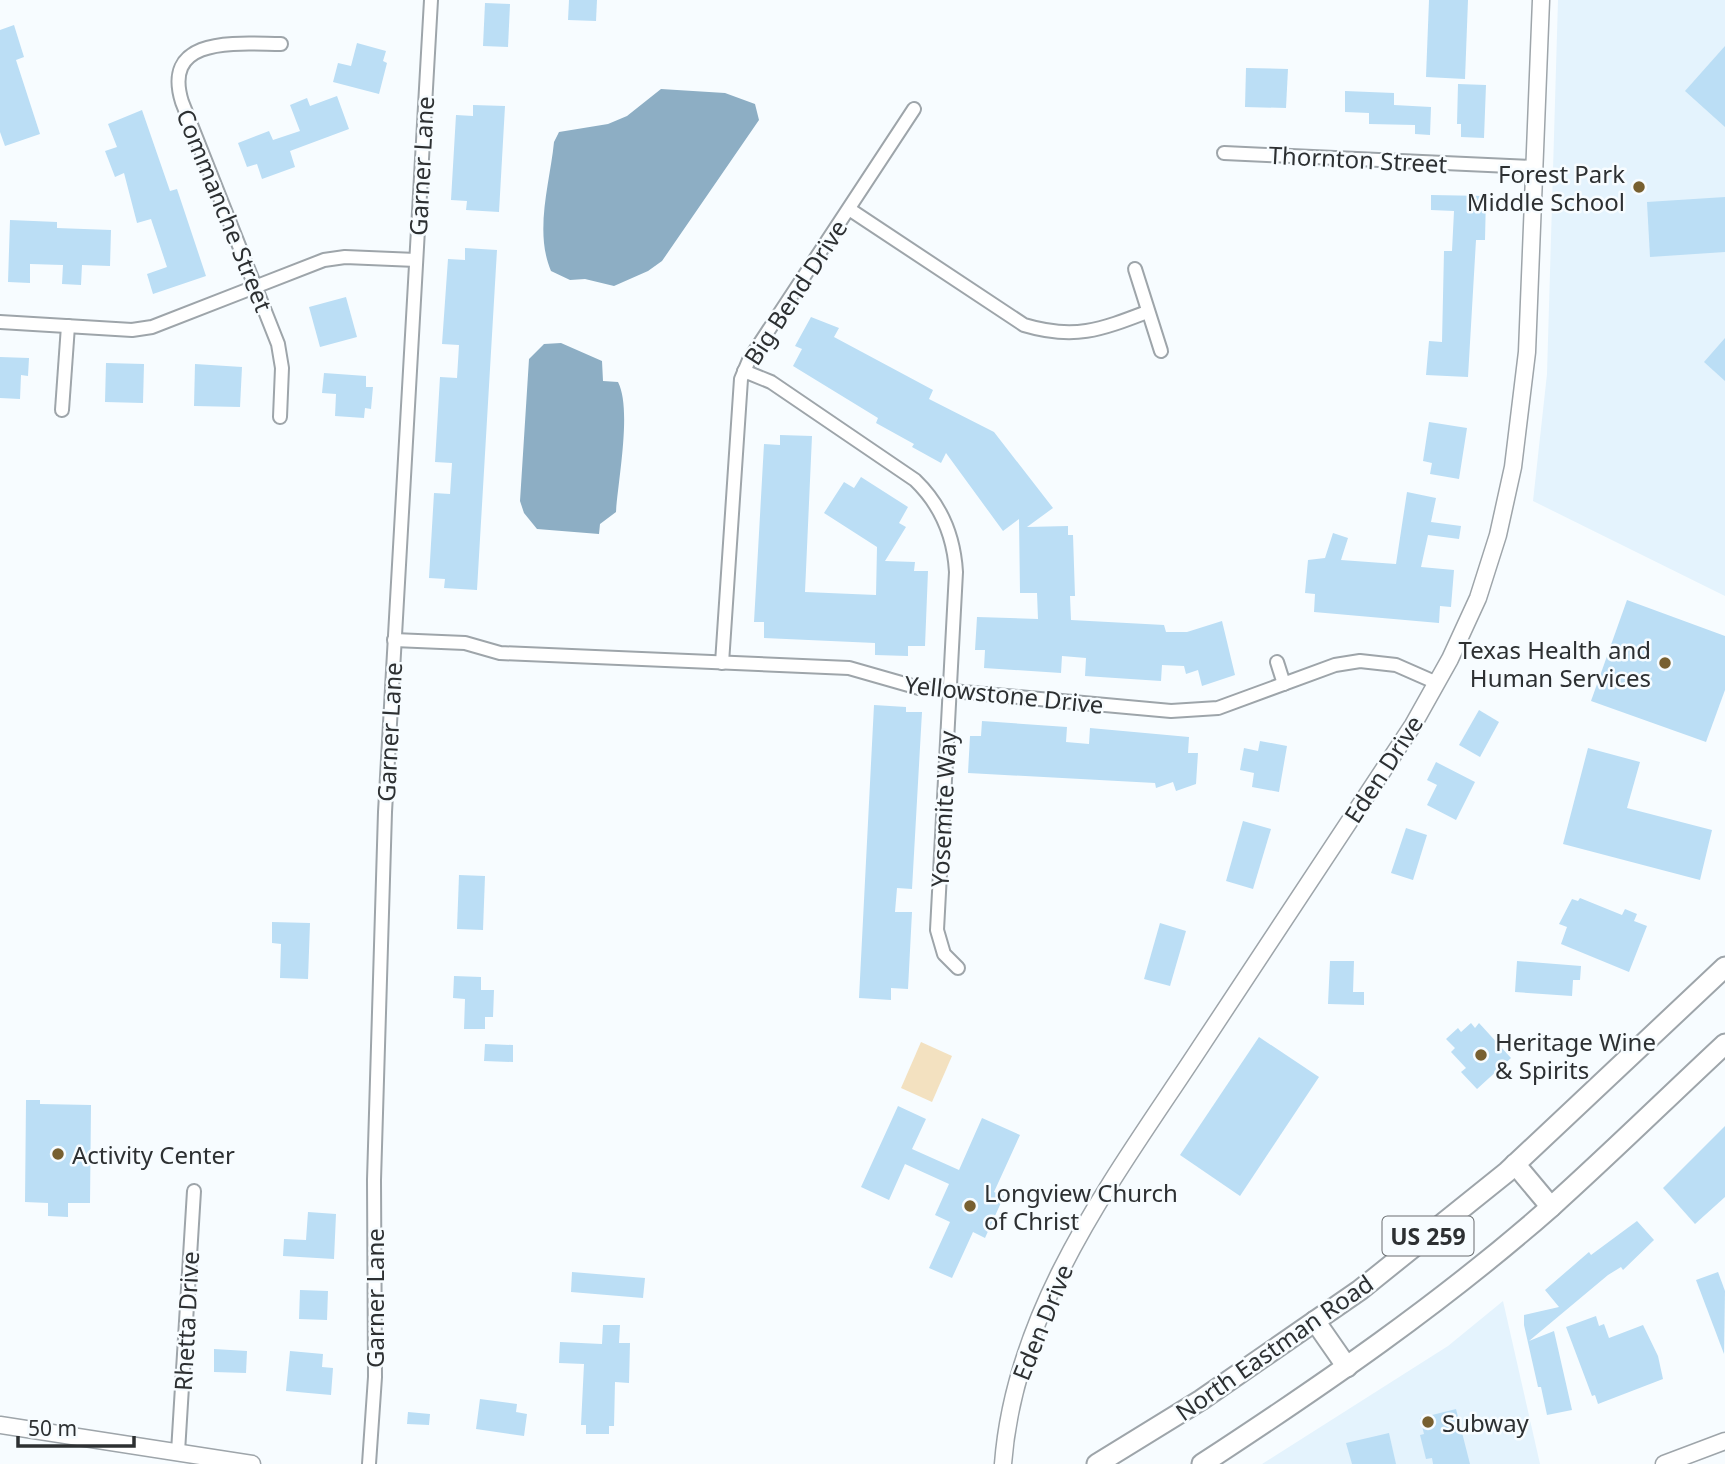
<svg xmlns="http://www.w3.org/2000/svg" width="1725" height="1464" font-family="'Noto Sans',sans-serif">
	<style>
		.built { fill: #e4f3fd }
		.green { fill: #f3e1c0 }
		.water { fill: #8daec4 }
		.building { fill: #bbdef5 }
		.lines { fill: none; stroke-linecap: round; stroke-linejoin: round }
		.minor-casing { stroke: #9ea5aa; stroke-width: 16 }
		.tertiary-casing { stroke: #9ea5aa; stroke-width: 19 }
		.primary-casing { stroke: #9ea5aa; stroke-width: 23 }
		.minor { stroke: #fff; stroke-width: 12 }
		.tertiary { stroke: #fff; stroke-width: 16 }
		.primary { stroke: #fff; stroke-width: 19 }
		.poi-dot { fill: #786030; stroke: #f7fcff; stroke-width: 2.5 }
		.labels { text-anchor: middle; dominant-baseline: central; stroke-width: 5; stroke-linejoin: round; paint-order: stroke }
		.shield { fill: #f7fcff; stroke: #6a6d70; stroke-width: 2 }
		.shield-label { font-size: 23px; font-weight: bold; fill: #2d3032 }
		.street-label { font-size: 24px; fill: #2d3032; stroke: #f7fcff }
		.poi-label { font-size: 24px; fill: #2d3032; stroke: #f7fcff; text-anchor: start }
	</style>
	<rect width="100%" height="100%" fill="#f7fcff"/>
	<g class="built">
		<polygon points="1558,0 1725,0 1725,596 1533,501 1547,374"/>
		<polygon points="1503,1301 1540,1464 1262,1464 1448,1346"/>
	</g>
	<polygon class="green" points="921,1042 952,1056 932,1102 901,1088"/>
	<g class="water">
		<path d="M661,89L725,93L755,104L759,120L662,261L648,271L614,286L585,279L570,280L551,271C534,231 550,183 554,142L559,132L608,124L627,116Z"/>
		<path d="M561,343L602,361L603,381L618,382C632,409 618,480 616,512L600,524L599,534L537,529L524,513L520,501L529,359L544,344Z"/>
	</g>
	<g class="building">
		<polygon points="569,0 597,0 596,21 568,20"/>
		<polygon points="1429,0 1468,0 1465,79 1426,77"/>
		<polygon points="485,3 510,4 508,47 483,46"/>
		<polygon points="14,25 24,57 16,60 40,134 5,146 0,132 0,30"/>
		<polygon points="357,43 386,51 383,61 387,63 379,94 333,82 338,63 351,66"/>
		<polygon points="1725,46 1725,127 1685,91"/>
		<polygon points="1246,68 1288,69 1286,108 1245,107"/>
		<polygon points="1458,84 1486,85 1484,138 1461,137 1461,124 1457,124"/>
		<polygon points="1345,91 1394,93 1394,105 1431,107 1430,135 1415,134 1415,125 1369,124 1369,113 1345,112"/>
		<polygon points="337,96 349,129 290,151 295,167 262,179 257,164 247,167 238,143 269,131 273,140 300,131 290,105 307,98 310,106"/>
		<polygon points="473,105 505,106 499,212 466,210 467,201 451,200 456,115 473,116"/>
		<polygon points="142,110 170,191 177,189 206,276 153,294 147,274 167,267 151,219 137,223 124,173 115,177 105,151 117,147 108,124"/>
		<polygon points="1431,195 1486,196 1485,240 1476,240 1468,377 1426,375 1429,341 1442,342 1444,251 1452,251 1454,211 1431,210"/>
		<polygon points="1725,197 1725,252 1650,257 1647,202"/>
		<polygon points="10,220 57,222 57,228 111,230 110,266 82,265 81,285 62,284 63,265 30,264 30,283 8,282"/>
		<polygon points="465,248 497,250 477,590 444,588 445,579 429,578 434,493 450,494 452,463 435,462 440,377 457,378 459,345 442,344 448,259 465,260"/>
		<polygon points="346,297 357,337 320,347 309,307"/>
		<polygon points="811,317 839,328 834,337 933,390 929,399 994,432 1053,508 1027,527 1068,526 1068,535 1073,535 1075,596 1070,596 1071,620 1164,625 1166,632 1187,632 1222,621 1235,675 1202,686 1198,670 1186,674 1184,666 1162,665 1161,681 1085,676 1086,658 1062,656 1061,673 984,668 985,650 975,650 977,617 1038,619 1037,593 1020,593 1019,519 1003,531 946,453 941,463 912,447 914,444 876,423 878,418 793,366 802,349 795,346"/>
		<polygon points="1725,338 1725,381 1704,362"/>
		<polygon points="0,357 29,358 28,376 21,375 20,399 0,398"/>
		<polygon points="106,363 144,364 143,403 105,402"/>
		<polygon points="195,364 242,367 240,407 194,406"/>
		<polygon points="324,373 366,376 366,387 373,387 371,409 365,408 364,418 335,416 336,394 322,393"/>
		<polygon points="1429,422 1467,428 1459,479 1430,474 1432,463 1423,461"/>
		<polygon points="780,435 812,436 805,592 876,595 877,547 824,513 844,482 854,488 861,477 908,507 899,523 906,527 885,561 915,562 914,571 928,571 925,646 908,646 908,656 875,655 875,643 764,638 764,622 754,622 764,444 780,445"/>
		<polygon points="1407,492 1436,498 1431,522 1461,526 1459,539 1428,535 1421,567 1454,570 1451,607 1440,606 1439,623 1314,612 1315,594 1305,593 1308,560 1325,558 1333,533 1348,538 1341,560 1396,564"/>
		<polygon points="1627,600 1725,636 1725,690 1706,742 1591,701"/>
		<polygon points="874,705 906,707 906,712 922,712 912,889 897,888 895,912 912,912 908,989 891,988 891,1000 859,998"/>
		<polygon points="1479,710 1499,722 1480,757 1459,745"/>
		<polygon points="982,721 1067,727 1066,742 1089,744 1090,728 1189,737 1188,753 1198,753 1196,784 1176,791 1173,782 1156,788 1155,783 968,773 970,736 981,736"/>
		<polygon points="1260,741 1287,746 1279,792 1252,787 1254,773 1240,770 1244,748 1258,751"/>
		<polygon points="1588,748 1640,762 1627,808 1712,830 1700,880 1563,844"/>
		<polygon points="1436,762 1475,782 1456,820 1427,805 1437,785 1427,780"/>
		<polygon points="1243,821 1271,829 1253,889 1226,881"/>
		<polygon points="1406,828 1427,835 1413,880 1391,873"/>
		<polygon points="459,875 485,876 483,930 457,929"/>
		<polygon points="1580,898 1622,915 1625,909 1637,914 1634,921 1647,926 1629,972 1561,944 1567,927 1559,924 1572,899 1578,901"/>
		<polygon points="272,922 310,923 308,979 280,978 281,944 272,943"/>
		<polygon points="1160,923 1186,931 1170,986 1144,979"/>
		<polygon points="1330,961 1354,961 1353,992 1364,992 1364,1005 1328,1004"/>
		<polygon points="1517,961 1581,966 1580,980 1573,980 1572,996 1515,992"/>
		<polygon points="454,976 481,977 481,990 494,990 493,1017 485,1017 485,1029 464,1029 465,999 453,998"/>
		<polygon points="1471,1023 1475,1028 1479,1023 1511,1058 1477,1089 1461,1072 1466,1068 1451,1052 1455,1048 1446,1039 1458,1028 1461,1032"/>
		<polygon points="1259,1037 1319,1077 1240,1196 1180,1155"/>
		<polygon points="485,1044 513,1045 513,1062 484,1061"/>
		<polygon points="26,1100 40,1100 40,1104 91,1105 90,1203 68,1203 68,1217 48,1216 48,1203 25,1202"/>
		<polygon points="898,1106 926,1119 912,1149 959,1170 982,1118 1020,1135 994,1192 1004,1196 985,1238 973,1232 952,1278 929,1268 950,1222 935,1215 949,1184 905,1164 889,1200 861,1187"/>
		<polygon points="1725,1126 1725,1197 1695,1224 1663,1188"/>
		<polygon points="308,1212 336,1214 334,1259 283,1256 284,1239 306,1240"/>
		<polygon points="1637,1221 1654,1240 1623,1270 1621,1267 1608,1275 1529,1341 1554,1331 1572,1410 1547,1415 1541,1387 1538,1387 1524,1325 1524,1315 1559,1307 1545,1290 1589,1252 1591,1255"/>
		<polygon points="572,1272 645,1278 643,1298 571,1292"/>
		<polygon points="1718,1272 1725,1291 1724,1354 1696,1280"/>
		<polygon points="300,1290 328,1291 327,1320 299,1319"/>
		<polygon points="1596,1316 1599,1326 1604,1324 1609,1338 1643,1325 1658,1356 1663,1379 1598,1404 1595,1395 1592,1396 1566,1327"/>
		<polygon points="603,1325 620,1325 619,1343 630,1343 629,1383 615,1382 614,1426 609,1426 609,1434 586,1434 586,1425 581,1425 584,1364 559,1363 560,1342 602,1344"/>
		<polygon points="214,1349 247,1351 246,1373 214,1372"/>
		<polygon points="290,1351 323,1354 322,1367 333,1368 331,1395 286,1391"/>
		<polygon points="480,1399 517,1404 516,1412 527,1414 524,1436 476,1429"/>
		<polygon points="1456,1409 1470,1464 1433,1464 1432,1458 1426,1459 1420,1435 1424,1434 1420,1418"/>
		<polygon points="408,1412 430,1414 429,1425 407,1424"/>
		<polygon points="1389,1433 1396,1464 1352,1464 1346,1443"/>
	</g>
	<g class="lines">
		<g class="minor-casing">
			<g id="minor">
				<polyline points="1224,153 1534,167"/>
				<path d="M849,209L1024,325C1074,340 1100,330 1147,312"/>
				<polyline points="1135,269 1161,351"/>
				<polyline points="0,322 132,330 152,327 324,260 345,257 416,260"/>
				<path d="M744,371L771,382L915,480C941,505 954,537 956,572L937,930L944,954L958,968"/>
				<polyline points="62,410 68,326"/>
				<path d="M280,417L282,368L278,344L182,102C161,34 240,44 281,44"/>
				<polyline points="394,640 465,643 500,653 849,668 919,688 1171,711 1218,708 1335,665 1360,661 1396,665 1437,683"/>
				<polyline points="1277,662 1284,684"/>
				<polyline points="722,663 741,379 749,360 914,109"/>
				<polyline points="178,1452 194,1191"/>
				<polyline points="369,1464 375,1377 374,1180 385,812 431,0"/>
			</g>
		</g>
		<g class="tertiary-casing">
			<g id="tertiary">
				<polyline points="0,1425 252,1464"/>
				<path d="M1003,1464C1015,1304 1118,1173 1203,1043C1273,937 1343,831 1413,725L1450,659L1478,598L1498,535L1513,467L1527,352L1541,0"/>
				<polyline points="1664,1464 1725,1441"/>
			</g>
		</g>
		<g class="primary-casing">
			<g id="primary">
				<polyline points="1515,1164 1551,1207"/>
				<polyline points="1315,1321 1347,1367"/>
				<polyline points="1097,1464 1201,1400 1360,1290 1507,1172 1725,967"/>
				<path d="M1202,1464C1323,1385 1442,1303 1551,1207C1610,1154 1667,1098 1725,1044"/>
			</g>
		</g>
		<use href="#minor" class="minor"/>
		<use href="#tertiary" class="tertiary"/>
		<use href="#primary" class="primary"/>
	</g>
	<g class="poi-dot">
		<circle cx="1639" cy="187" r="7"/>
		<circle cx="1665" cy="663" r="7"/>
		<circle cx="1481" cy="1055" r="7"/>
		<circle cx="58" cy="1154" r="7"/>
		<circle cx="970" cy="1206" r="7"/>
		<circle cx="1428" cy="1422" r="7"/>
	</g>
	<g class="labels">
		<rect class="shield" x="1382.5" y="1216.5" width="91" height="39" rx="5"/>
		<g class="shield-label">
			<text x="1428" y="1236">US 259</text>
		</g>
		<g class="street-label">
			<text transform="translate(1358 159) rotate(3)">Thornton Street</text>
			<text transform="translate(421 166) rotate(-87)">Garner Lane</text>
			<text transform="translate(225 210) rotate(68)">Commanche Street</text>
			<text transform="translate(795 292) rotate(-57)">Big Bend Drive</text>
			<text transform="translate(1004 694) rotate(6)">Yellowstone Drive</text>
			<text transform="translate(389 732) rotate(-87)">Garner Lane</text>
			<text transform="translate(1383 769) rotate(-57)">Eden Drive</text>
			<text transform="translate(943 809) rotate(-87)">Yosemite Way</text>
			<text transform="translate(374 1298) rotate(-90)">Garner Lane</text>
			<text transform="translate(186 1321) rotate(-87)">Rhetta Drive</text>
			<text transform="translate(1042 1322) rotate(-68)">Eden Drive</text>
			<text transform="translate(1274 1347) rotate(-35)">North Eastman Road</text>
		</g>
		<g class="poi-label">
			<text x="1625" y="173" text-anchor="end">Forest Park<tspan x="1625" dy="28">Middle School</tspan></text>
			<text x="1651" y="649" text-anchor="end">Texas Health and<tspan x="1651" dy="28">Human Services</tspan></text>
			<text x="1495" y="1041">Heritage Wine<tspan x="1495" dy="28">&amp; Spirits</tspan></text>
			<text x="72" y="1154">Activity Center</text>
			<text x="984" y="1192">Longview Church<tspan x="984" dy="28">of Christ</tspan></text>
			<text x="1442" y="1422">Subway</text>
		</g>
	</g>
	<path d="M18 1436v10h116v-10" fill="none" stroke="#2d3032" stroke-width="3.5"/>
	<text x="28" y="1436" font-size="21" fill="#2d3032" stroke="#f7fcff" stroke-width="5" paint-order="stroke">50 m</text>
</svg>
